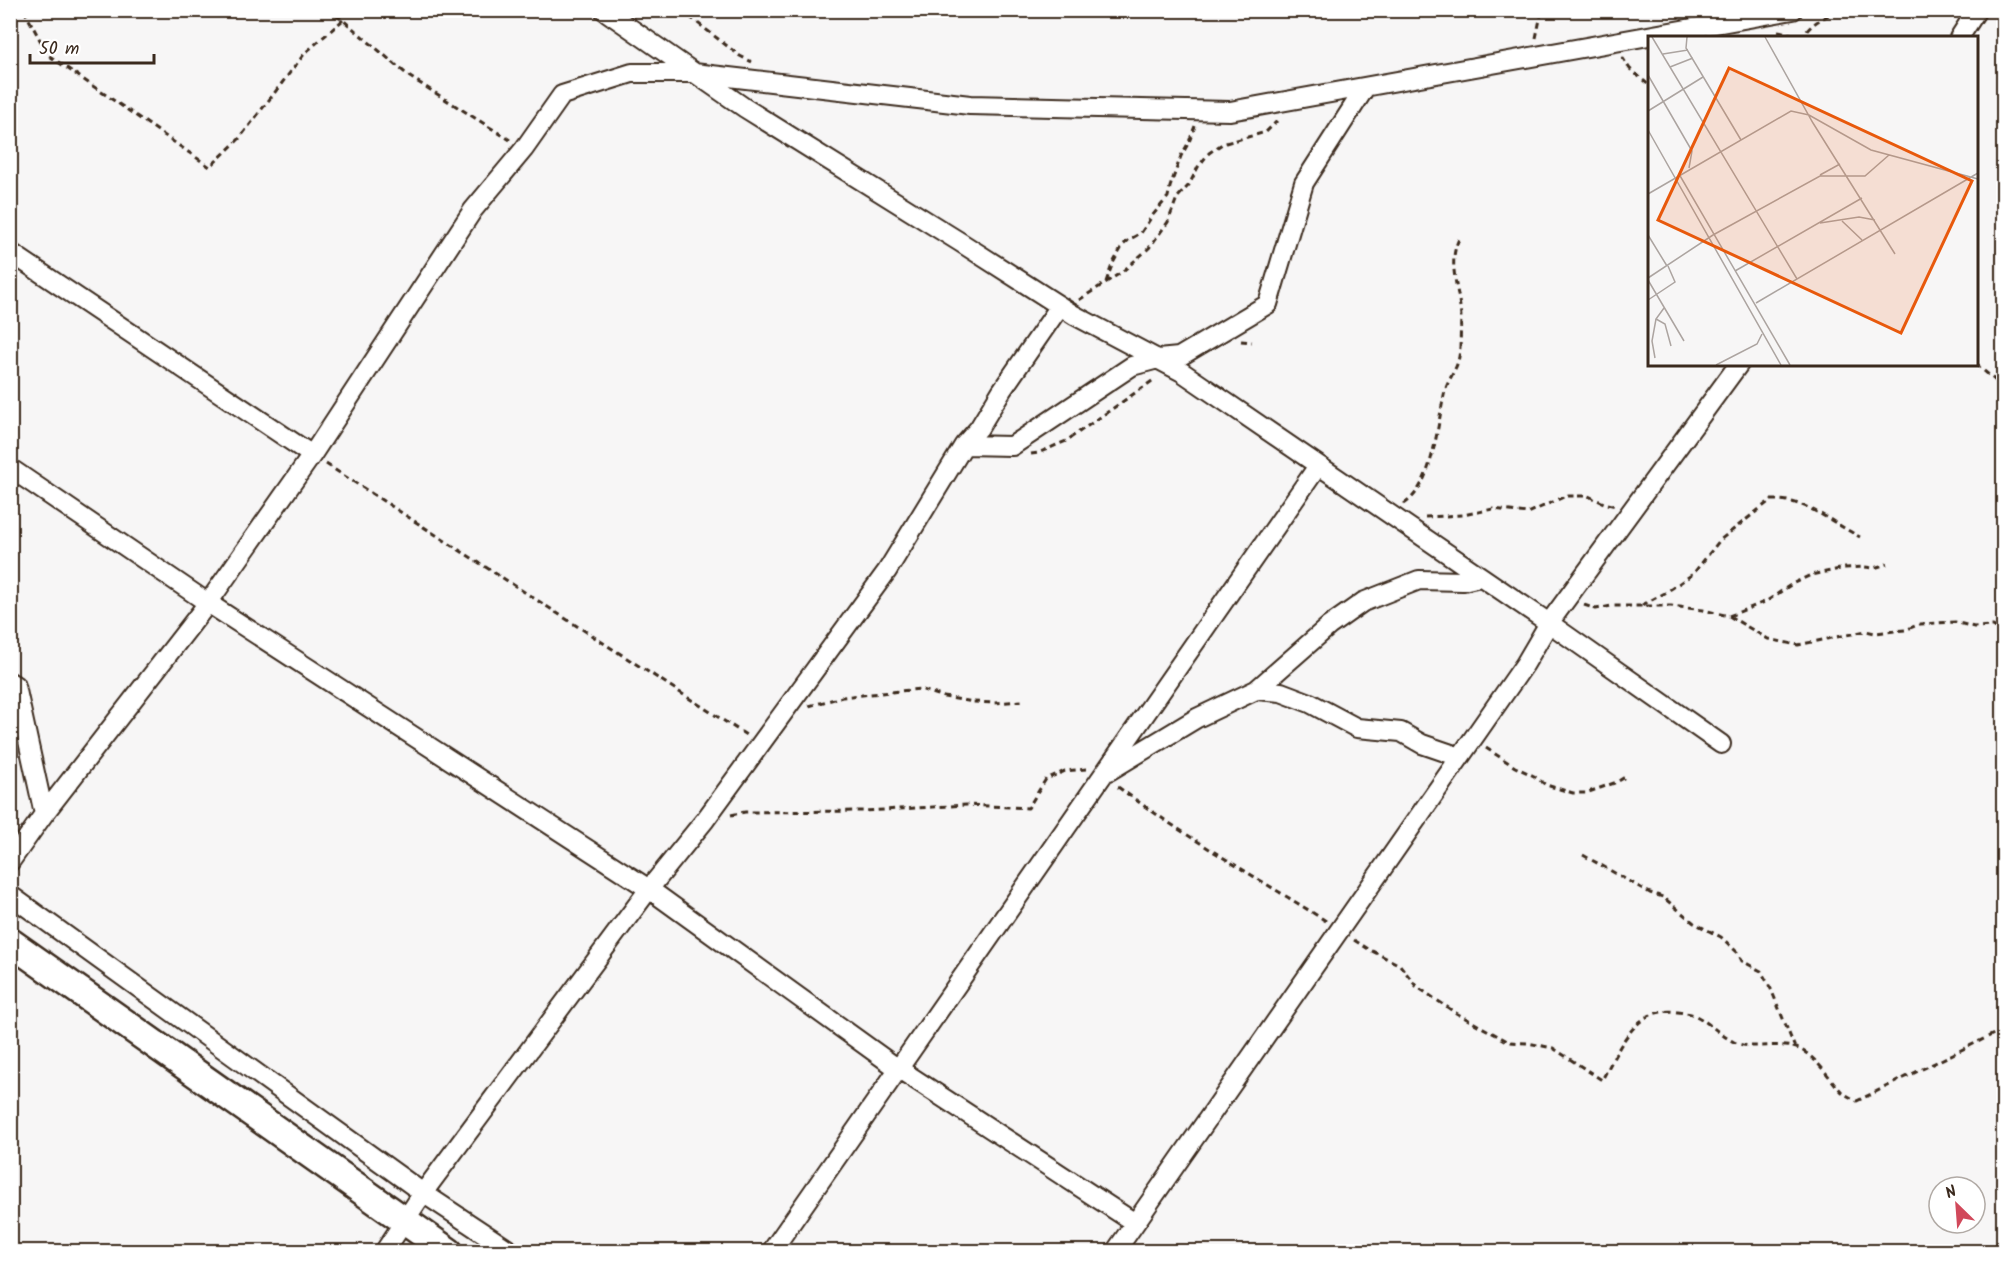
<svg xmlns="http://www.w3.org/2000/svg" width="2014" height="1262" font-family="Kalam,sans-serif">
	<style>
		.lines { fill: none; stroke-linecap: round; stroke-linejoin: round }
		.minor-casing { stroke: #3b2a1e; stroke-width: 22 }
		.highway-casing { stroke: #3b2a1e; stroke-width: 32 }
		.path { stroke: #3b2a1e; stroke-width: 3; stroke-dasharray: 6 4.5; stroke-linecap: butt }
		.minor { stroke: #fff; stroke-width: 18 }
		.highway { stroke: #fff; stroke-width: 27 }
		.inset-road { fill: none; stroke: #aca4a0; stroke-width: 1.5 }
		.view { fill: #e8590c; fill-opacity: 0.15; stroke: #e8590c; stroke-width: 3 }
		.inset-edge { fill: none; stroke: #3b2a1e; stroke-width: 3 }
	</style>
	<rect width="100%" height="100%" fill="#f7f6f6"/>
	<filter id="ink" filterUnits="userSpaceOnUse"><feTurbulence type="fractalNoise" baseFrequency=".0167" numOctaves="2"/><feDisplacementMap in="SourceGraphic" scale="12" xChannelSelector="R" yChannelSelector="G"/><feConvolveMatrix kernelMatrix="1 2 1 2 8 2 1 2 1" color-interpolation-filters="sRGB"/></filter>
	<g filter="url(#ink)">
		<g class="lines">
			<!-- minor casing -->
			<g class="minor-casing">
				<path id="minor" d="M604,10L745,108L960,242L1074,315L1182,372L1549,623L1721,744
					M1959,38L1977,10
					M10,252L312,455
					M964,445L979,428L1002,390L1060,306
					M10,468L208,603L649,889L890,1063L1135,1223
					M10,682L16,686L44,814
					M1256,690L1281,692L1310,703L1357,728L1401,732L1422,744L1460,757
					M1109,771L1197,718L1256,690L1329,626L1363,602L1419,580L1463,581L1480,577
					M10,862L44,814L208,603L312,455L473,210L524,149L562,95L632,73H694L970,105L1230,111L1793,10
					M10,895L423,1193L512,1252
					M384,1252L423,1193L649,889L705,820L887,571L964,445L1012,446L1132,366L1158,359L1179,357L1268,304L1304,183L1365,88
					M771,1252L1318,466
					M1115,1252L1525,664L1549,623L1739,364"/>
			</g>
			<!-- highway casing -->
			<g class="highway-casing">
				<path id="highway" d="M10,942L449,1252"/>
			</g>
			<!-- path -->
			<path class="path" d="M24,10L48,55L210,167L239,139L305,53L343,20
				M327,10L343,20L410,77L510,140
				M681,10L740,56L752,62
				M1778,31C1788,32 1793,37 1804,35C1813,21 1825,17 1840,10
				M1536,38L1542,10
				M1622,57L1630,69L1650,86
				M1106,282L1112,265L1123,245L1130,239L1141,233L1152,216L1168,197L1170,187L1181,156L1189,142L1195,126
				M1079,300L1122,272L1149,248L1168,222L1177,198L1189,185L1198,167L1209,153L1222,144L1266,132L1277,121
				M1241,341L1252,342
				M1976,364L2004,388
				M1031,454L1038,453L1066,441L1155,379
				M326,464L746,735
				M1404,504C1434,485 1437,423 1445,391C1448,380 1455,372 1458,361C1461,352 1460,331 1461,320C1461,293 1446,265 1459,239
				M1425,517L1463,515L1493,509L1528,513L1566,496H1588L1604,503L1616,506
				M1584,605L1596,609L1611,606H1671L1703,610L1729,616L1768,639L1798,645L1866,631L1875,633L1905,630L1920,624L1955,622L1974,627L1993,626L2003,632
				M1642,605L1665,593L1693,574L1720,540L1771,500C1804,498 1831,522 1860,537
				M1729,616L1767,601L1792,584L1811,575L1845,568L1865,567L1874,568L1887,564
				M809,706L842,697L920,689L944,697L973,702L994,703L1023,701
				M1486,748L1515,767L1534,776L1546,785L1573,793H1586L1617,782L1625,777
				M1118,787C1184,836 1256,877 1326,921
				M731,815L745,812L865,811L967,805L1028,808L1046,779L1065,771L1087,769
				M1583,855L1650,893L1663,897L1694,923L1721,937L1738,953L1742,961L1761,971L1771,989L1795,1048
				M1354,940L1370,950L1400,965L1416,986L1456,1013L1509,1042L1528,1043L1553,1048L1602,1080C1619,1049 1635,1005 1678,1012C1684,1013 1691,1013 1696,1016C1710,1023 1721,1036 1734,1042C1755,1052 1782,1039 1803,1051C1818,1060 1829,1078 1841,1091C1845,1095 1852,1098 1857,1101L2004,1029"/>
			<!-- minor -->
			<use href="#minor" class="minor"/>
			<!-- highway -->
			<use href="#highway" class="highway"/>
		</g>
	</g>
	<!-- overview -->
	<g transform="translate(1648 36)">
		<rect width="330" height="330" fill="#f7f6f6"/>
		<path class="inset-road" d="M4,1L149,243M39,1L38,12L93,104M117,1L165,87L247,218M15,18L40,14M22,31L45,22M0,39L44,115L41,132M0,75L55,41M0,94L133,329M31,138L142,329M172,139L192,128M0,158L143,75L161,79L223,114L330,143M194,185L214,204M172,187L211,181L227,184M0,199L19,230M87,235L214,162M0,242L65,199L172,140H217L241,119M0,244L36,305M0,264L27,246L20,230M108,267L330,137M16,272L8,283L17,288L23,310M7,322L4,305L8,283M68,329L109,308L114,298"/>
		<path class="view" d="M81,32L324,145L253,297L10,184Z"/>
		<rect width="330" height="330" class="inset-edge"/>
	</g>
	<!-- margin -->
	<rect width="2014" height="1262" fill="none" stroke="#fff" stroke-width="36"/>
	<rect x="18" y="18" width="1978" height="1226" fill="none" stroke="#3b2a1e" stroke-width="2" filter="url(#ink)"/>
	<!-- north arrow -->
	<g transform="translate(1957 1205) rotate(335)"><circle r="28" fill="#ffffff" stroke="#b1aaa5" stroke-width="1.5"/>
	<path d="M0-4.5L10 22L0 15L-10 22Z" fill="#d1495b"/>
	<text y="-9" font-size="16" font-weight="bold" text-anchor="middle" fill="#3b2a1e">N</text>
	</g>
	<!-- scale -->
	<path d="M30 54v9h124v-9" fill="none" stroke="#3b2a1e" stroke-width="3"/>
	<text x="39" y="54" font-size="18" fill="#3b2a1e" stroke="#ffffff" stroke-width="4.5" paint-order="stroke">50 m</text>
</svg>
